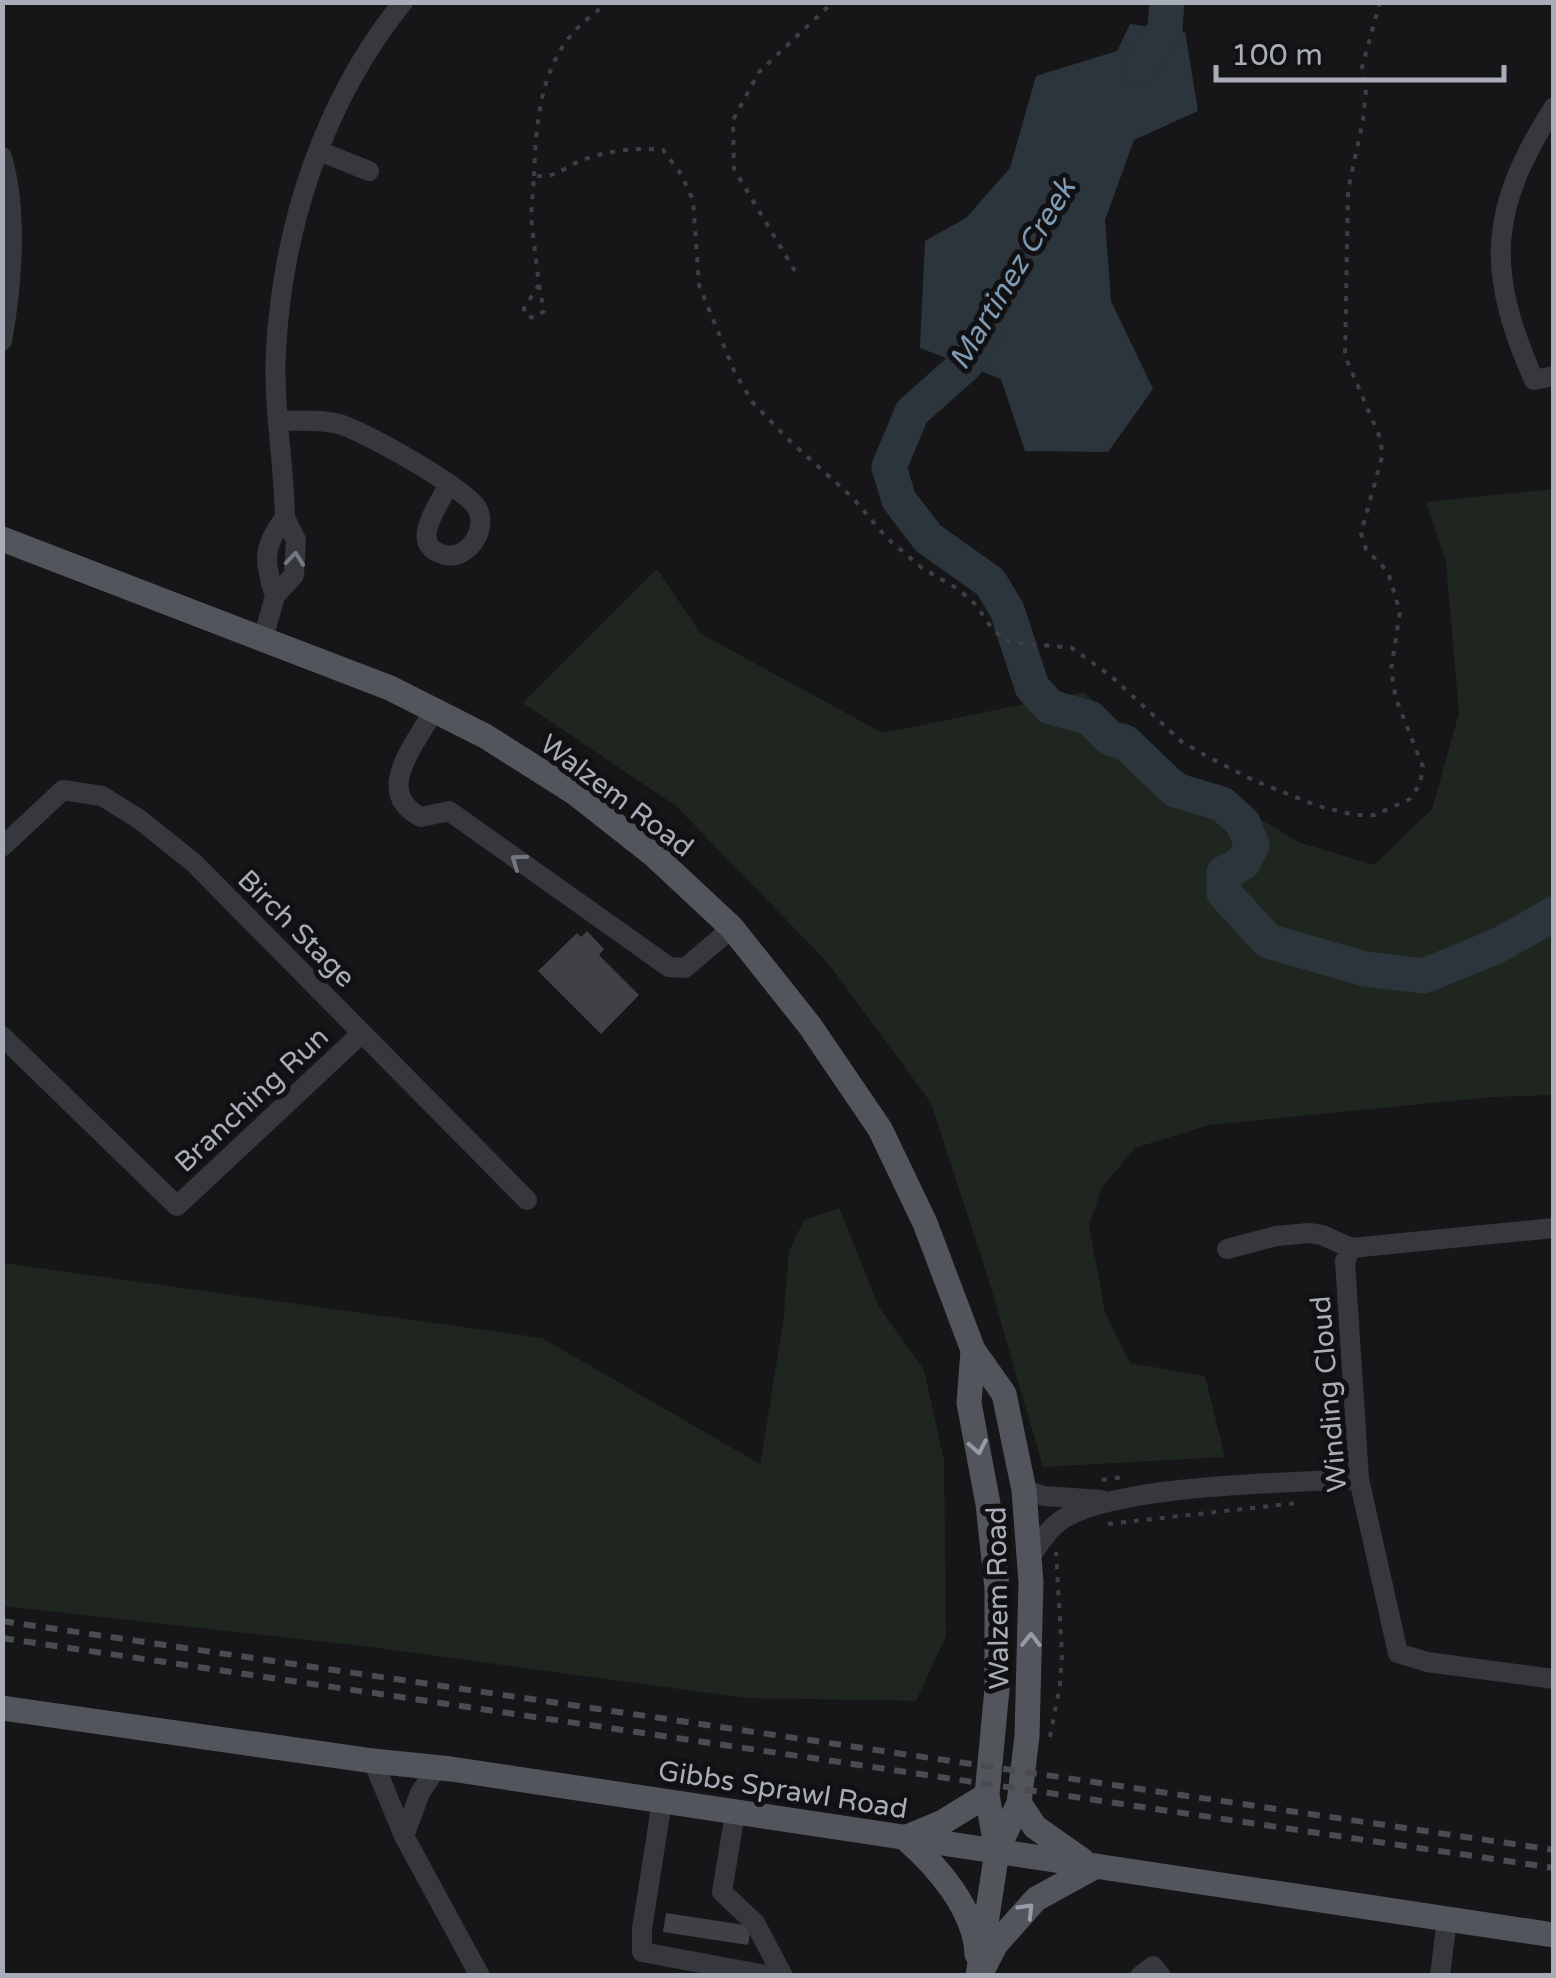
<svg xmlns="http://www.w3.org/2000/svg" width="1556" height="1978" font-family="'Varela Round',sans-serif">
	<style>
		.green { fill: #1e261f }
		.water { fill: #2c353c }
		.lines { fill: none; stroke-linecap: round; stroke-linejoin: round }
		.river { stroke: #2c353c; stroke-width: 35 }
		.building { fill: #404145 }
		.path { stroke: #3d3f44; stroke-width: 4; stroke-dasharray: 5 8; stroke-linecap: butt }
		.minor { stroke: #37383d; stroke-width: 20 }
		.major { stroke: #53555c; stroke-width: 25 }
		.rail { stroke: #4a4c52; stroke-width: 6; stroke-dasharray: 12 10; stroke-linecap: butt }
		.oneway { stroke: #757881 }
		.oneway2 { stroke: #979ba6 }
		.labels { text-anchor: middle; stroke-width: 10; stroke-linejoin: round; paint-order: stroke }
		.street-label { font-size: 28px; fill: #a8adb8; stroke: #111113 }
		.water-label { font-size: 30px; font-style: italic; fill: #7f9bb3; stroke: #111113 }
	</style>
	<rect width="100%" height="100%" fill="#161618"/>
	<!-- green -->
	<path class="green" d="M1553,489V1095L1494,1097L1209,1125L1135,1148L1102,1187L1089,1225L1105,1312L1130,1363L1205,1376L1225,1457L1043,1467L989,1281L931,1103L828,963L676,806L523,703L657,569L701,634L883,733L1084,692L1148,751L1298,842L1374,865L1432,809L1459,713L1446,562L1426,502Z
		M839,1208L879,1307L924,1370L944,1460L946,1636L916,1701L746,1698L371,1647L3,1606V1263L542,1338L760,1464L783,1325L789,1251L804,1220Z"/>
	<!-- water -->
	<path class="water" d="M1130,24L1185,32L1198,111L1134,140L1105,220L1111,301L1153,389L1108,452L1025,451L1001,379L920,348L925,241L966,218L1010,168L1036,76L1117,51Z"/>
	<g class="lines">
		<!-- river -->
		<path class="river" d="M1138,69L1165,29L1167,2
			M988,325L965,365L912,412L889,467L899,500L928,538L990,582L1007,610L1032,687L1050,707L1090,718L1110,738L1125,742L1175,790L1222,804L1243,823L1252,845L1243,863L1224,873V893L1268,941L1365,969L1424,976L1497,946L1554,914"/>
	</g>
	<!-- building -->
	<path class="building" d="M587,931L604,949L599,955L639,995L601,1034L538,971L577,933L581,937Z
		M666,1913L751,1926L748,1945L663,1932Z"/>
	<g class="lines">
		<!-- path -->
		<path class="path" d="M534,176C536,127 539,73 572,34C582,22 596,13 607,2
			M795,271L734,169L733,120L759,72L833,2
			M539,285L544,311L534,318L525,315L524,308L539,285L531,217L534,176C558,177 558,171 578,162C604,151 635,147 663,150L681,174L693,200L699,285L735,373L753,403L792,443L852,497L887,538L922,568L958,589L976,605L993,630L1009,642L1072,648L1111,676L1182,742L1210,758L1255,781L1318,806L1355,815H1375L1410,799L1420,784L1423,767L1396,699L1391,670L1400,612L1388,572L1366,549L1361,533L1382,457L1381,440L1345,356L1348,191L1363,120L1366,90L1362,67L1380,2
			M1102,1480L1123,1477
			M1108,1524L1297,1503
			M1050,1737L1060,1685L1062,1655L1056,1552"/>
		<!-- minor -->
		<path class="minor" d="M1554,107C1489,209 1485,269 1534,380L1554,376
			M319,151L369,171
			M2,157C18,212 12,286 2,341
			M278,421C297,421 320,419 339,424C364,431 465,488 477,508C489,529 468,560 445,555C407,546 438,506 448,486
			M275,596C264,563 262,546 285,518
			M263,639L275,596L294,575L296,540L285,518C284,462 273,406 276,350C283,225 324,100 403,2
			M434,710C416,744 372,792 421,817L449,811L669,967L685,968L732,928
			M2,847L63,790L102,796L139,819L194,863L527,1200
			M2,1036L177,1206L362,1033
			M1351,1248L1345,1261L1359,1479L1398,1653L1427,1662L1554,1679
			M1227,1249L1276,1236L1309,1233L1322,1235L1351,1248L1554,1228
			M1024,1490L1044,1496L1102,1500
			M1030,1557C1039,1545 1047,1530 1060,1521C1111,1484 1291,1483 1359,1479
			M373,1761L404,1836L480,1976
			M662,1801L642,1929V1952L771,1976
			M735,1813L722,1892L755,1923L783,1976
			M404,1836L420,1793L437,1767
			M1140,1976L1153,1966L1161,1976
			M1440,1976L1447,1919"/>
		<!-- major -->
		<path class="major" d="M2,539L390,688L485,736L575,793L655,856L732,928L810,1026L880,1129L925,1223L973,1350L1004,1394L1024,1490L1031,1582L1027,1736L1019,1803L997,1851L978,1976
			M973,1350L969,1403L988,1504L997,1588V1689L987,1795L997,1851
			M2,1708L373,1761L451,1769L1554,1935
			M1019,1803L1035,1827L1082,1860
			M907,1837L943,1822L987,1795
			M905,1838C937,1866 975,1909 977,1954
			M984,1967L996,1944L1036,1899L1096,1866"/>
		<!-- rail -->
		<path class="rail" d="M2,1621L1554,1850
			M2,1638L1554,1868"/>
	</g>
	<!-- one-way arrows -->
	<defs><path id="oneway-chevron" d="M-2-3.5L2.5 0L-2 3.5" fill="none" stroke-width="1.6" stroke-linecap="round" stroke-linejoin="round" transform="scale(2.5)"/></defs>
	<g class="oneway">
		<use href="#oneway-chevron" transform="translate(295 559) rotate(-84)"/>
		<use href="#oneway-chevron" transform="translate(518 861) rotate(-144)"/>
	</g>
	<g class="oneway2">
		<use href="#oneway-chevron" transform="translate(978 1447) rotate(79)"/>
		<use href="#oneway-chevron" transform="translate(1031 1640) rotate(-89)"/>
		<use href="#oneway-chevron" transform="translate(1027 1910) rotate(-46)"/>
	</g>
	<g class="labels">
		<!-- street labels -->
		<g class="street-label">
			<text transform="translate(617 795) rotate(37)" y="10">Walzem Road</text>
			<text transform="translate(297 928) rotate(45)" y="10">Birch Stage</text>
			<text transform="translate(251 1099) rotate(-43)" y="10">Branching Run</text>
			<text transform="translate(1328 1394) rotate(-95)" y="10">Winding Cloud</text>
			<text transform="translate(997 1598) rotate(-91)" y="10">Walzem Road</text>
			<text transform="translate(783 1789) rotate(9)" y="10">Gibbs Sprawl Road</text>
		</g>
		<!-- water labels -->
		<g class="water-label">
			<text transform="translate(1012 274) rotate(-59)" y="10">Martinez Creek</text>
		</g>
	</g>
	<!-- border -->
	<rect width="1556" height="1978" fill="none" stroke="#a8adb8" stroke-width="10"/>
	<!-- scale -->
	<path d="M1216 65v15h288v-15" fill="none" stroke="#a8adb8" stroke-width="5"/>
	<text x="1231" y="65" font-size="30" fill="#a8adb8" stroke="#111113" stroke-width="8" paint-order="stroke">100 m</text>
</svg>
